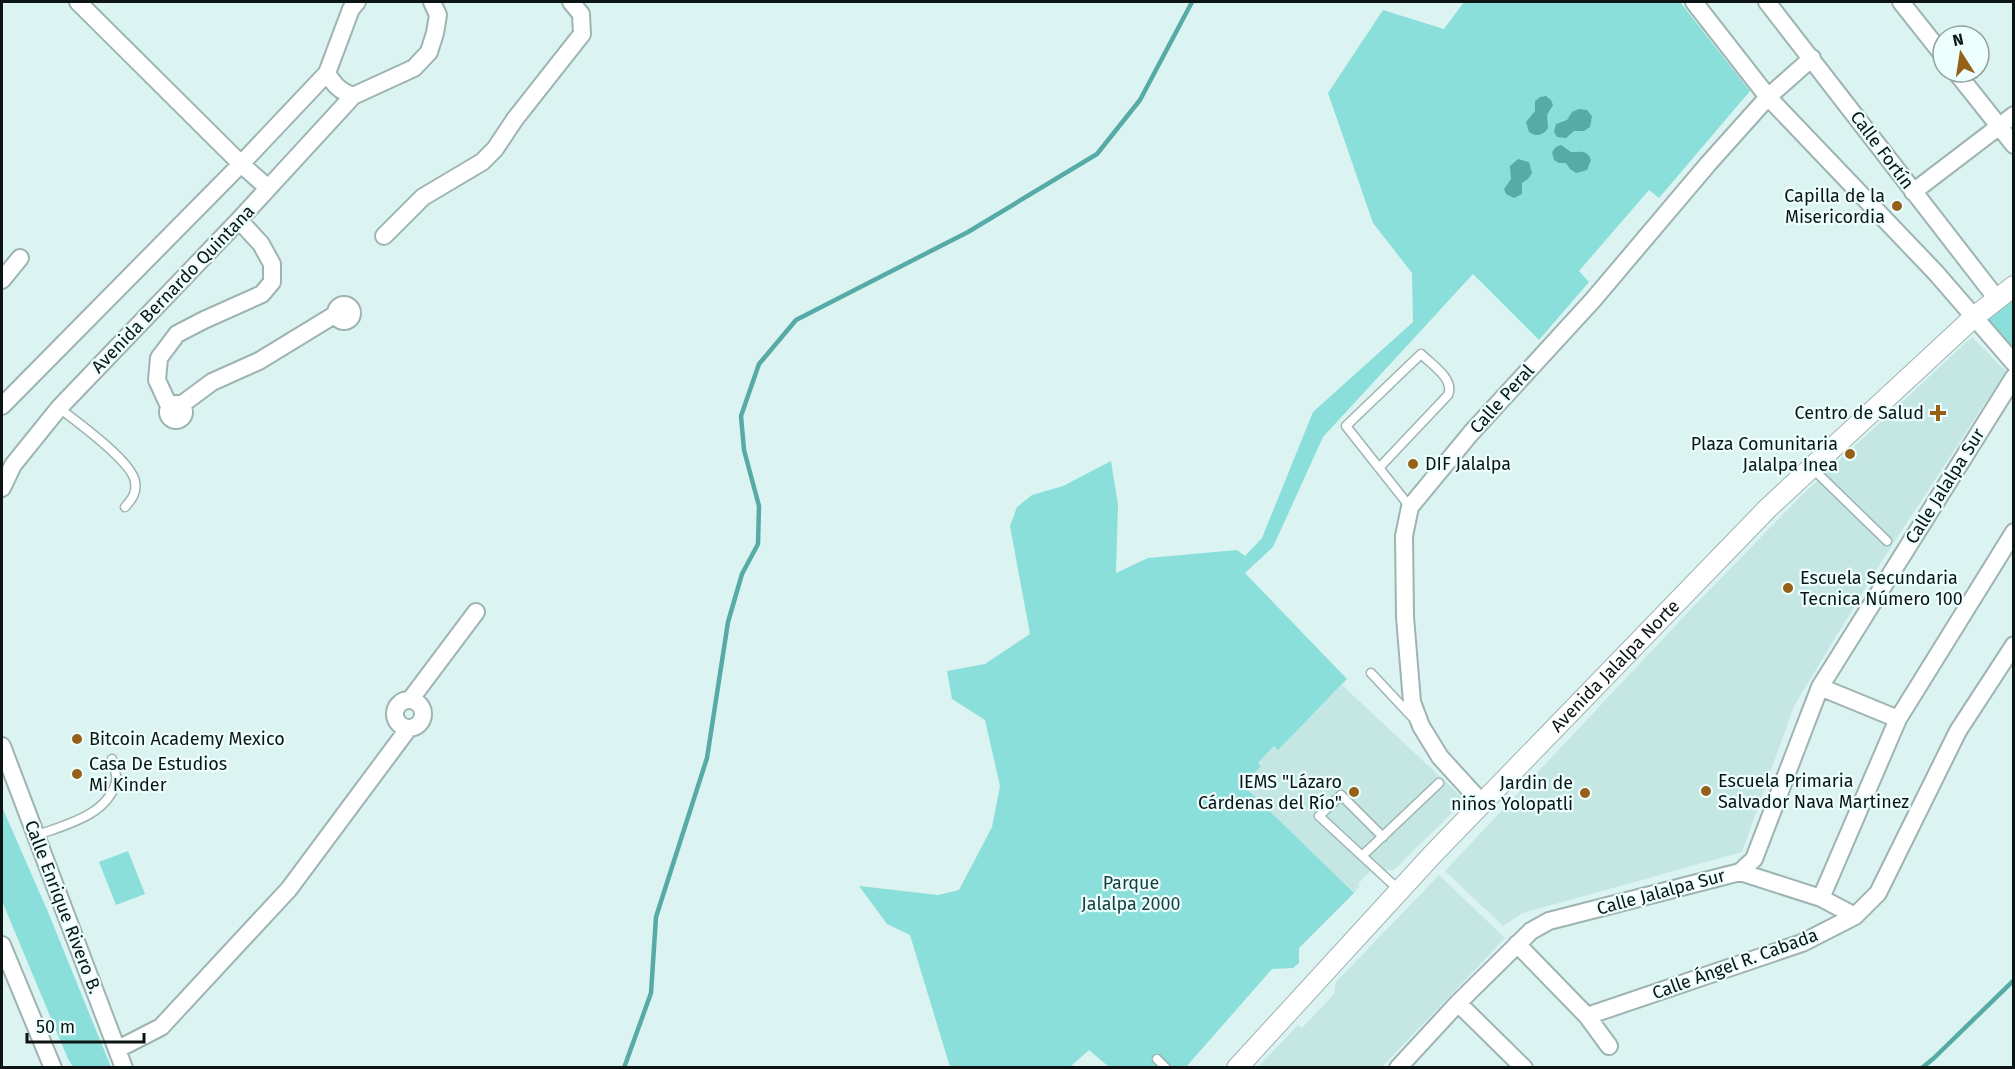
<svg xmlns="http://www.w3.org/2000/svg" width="2015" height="1069" font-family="'Fira Sans',sans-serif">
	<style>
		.built { fill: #c5e7e4 }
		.green { fill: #8bdfdb }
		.water { fill: #56aba7 }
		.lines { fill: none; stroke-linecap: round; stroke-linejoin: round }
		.stream { stroke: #56aba7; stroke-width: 4.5 }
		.service-casing { stroke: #9eb4b2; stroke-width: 11 }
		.minor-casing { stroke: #9eb4b2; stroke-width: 20 }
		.tertiary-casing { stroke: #9eb4b2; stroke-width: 22 }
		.service { stroke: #fff; stroke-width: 8 }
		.minor { stroke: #fff; stroke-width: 16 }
		.tertiary { stroke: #fff; stroke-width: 20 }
		.poi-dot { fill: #966018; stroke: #ecfffe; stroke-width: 2 }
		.labels { text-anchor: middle; stroke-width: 4.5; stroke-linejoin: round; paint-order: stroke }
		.street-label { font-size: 18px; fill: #0c1414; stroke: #ecfffe }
		.poi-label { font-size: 18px; fill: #0c1414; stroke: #ecfffe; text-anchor: end }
		.park-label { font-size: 18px; fill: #143d3b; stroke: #ecfffe }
	</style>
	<rect width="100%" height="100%" fill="#dbf3f1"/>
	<!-- built -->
	<path class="built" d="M1972,337L2006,371L1878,567L1794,706L1742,852L1523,913L1503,926L1445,871L1691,609L1802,495Z
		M1342,685L1465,800L1394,870L1378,871L1374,867L1358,884L1360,886L1354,893L1243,785L1261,766L1258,763L1275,746L1278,749Z
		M1439,875L1505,938L1382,1067H1258L1298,1025L1302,1028L1334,994L1336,982Z"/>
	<!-- green -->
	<path class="green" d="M1464,2H1680L1750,91L1659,198L1649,190L1579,271L1589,282L1539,340L1473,274L1323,437L1273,547L1245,573L1347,679L1278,750L1274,746L1258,763L1261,766L1243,785L1354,893L1299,948V963L1293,968L1272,969L1186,1067H1109L1089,1050L1070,1067H950L910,935L887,924L859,886L938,895L959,890L992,827L1000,786L985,720L952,699L947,671L985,664L1030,634L1010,526L1017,507L1032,495L1063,486L1111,461L1118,505L1116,573L1148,558L1237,550L1245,556L1262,538L1313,412L1413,322L1412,273L1373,223L1328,93L1383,10L1444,29Z
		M2013,299V348L1986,320Z
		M2,807L48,912L111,1067H73L68,1059L2,901Z
		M128,851L145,894L116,905L99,862Z"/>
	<!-- water -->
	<path class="water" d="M1546,96L1551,100L1553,105L1547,115L1548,128C1543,136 1536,137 1529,132L1526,122L1535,111V101L1540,97Z
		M1579,109L1587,110L1592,116L1590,127L1584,131H1574L1566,138L1557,137L1554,132L1556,124L1567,120L1572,112Z
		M1561,145L1571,152C1580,152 1587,149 1591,160L1587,170L1576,173L1570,169L1566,163H1559L1554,160L1552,152L1556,147Z
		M1518,159L1529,162L1532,173L1528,179L1522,183V194L1514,198L1506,194L1504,189L1511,179L1510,166Z"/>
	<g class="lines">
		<!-- stream -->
		<path class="stream" d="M624,1068L651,993L656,917L707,758L728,622L742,574L758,544L759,506L744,450L741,416L759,364L796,320L968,232L1097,154L1140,100L1192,2
			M1922,1068L1934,1058L2014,980"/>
		<!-- service casing -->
		<g class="service-casing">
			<path id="service" d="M59,408C76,421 133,462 135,482C137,493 132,499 125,507
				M1379,468L1448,395C1455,379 1431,364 1421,354L1346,426L1410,507
				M1812,468L1887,541
				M1371,673L1414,719
				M35,836C64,825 107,816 116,782C118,776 113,766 112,759
				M1383,837L1341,795L1319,816L1399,890
				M1362,856L1439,783
				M1157,1059L1166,1068"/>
		</g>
		<!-- minor casing -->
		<g class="minor-casing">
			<path id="minor" d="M78,2L241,164L268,188
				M1694,2L1768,97L1936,273L2014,363
				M1767,2L1997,299
				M1901,2L1943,55
				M1956,72L2014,145
				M353,96C340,91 334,85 327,73L351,9L357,2
				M1913,192L2014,115
				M384,236L423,197L482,162L495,149L515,119L582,34L581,14L571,2
				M2,280L20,258
				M336 313a8 8 0 1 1 16 0a8 8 0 1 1-16 0Z
				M168 412a8 8 0 1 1 16 0a8 8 0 1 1-16 0Z
				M181,405L212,382L259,361L336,314
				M2,406L241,164L327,73
				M169,406L157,380L159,358L177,334L204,320L262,294L272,282V264L261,244L239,220
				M2,488L13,465L59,408L239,220L353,96L414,68L429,52L435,33L438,15L432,2
				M1820,687L1898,719
				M395 714a14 14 0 1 1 28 0a14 14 0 1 1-28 0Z
				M410,700L476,612
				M2,746L124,1068
				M1482,803L1440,757L1421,726L1412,702L1405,617L1404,536L1410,507L1471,433L1593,300L1708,164L1768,97L1812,58
				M1740,872L1821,898L1855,916
				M1821,898L1898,719L2014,532
				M1517,944L1587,1016L1609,1046
				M2,945L53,1068
				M1458,1003L1524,1068
				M1587,1016L1802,943L1855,916L1878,893L1958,731L2014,645
				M118,1049L161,1027L289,889L408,729
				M1398,1068L1458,1003L1531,931L1549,921L1740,872L1754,859L1820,687L2014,377"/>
		</g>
		<!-- tertiary casing -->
		<g class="tertiary-casing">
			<g id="tertiary">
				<path id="s1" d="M1237,1068L1433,854L1768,508L1974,317L2014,286"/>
			</g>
		</g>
		<!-- service -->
		<use href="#service" class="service"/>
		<!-- minor -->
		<use href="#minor" class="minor"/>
		<!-- tertiary -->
		<use href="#tertiary" class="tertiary"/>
	</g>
	<!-- markers -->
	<g class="poi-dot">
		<circle cx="1897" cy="206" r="6"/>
		<path d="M1935 404h6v6h6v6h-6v6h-6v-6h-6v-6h6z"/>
		<circle cx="1850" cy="454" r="6"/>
		<circle cx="1413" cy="464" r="6"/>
		<circle cx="1788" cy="588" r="6"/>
		<circle cx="77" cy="739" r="6"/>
		<circle cx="77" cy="774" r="6"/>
		<circle cx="1706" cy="791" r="6"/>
		<circle cx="1354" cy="792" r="6"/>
		<circle cx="1585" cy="793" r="6"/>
	</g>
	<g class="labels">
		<!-- street labels -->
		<g class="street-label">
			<text transform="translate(1882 150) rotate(53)" y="6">Calle Fortín</text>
			<text transform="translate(173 289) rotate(-46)" y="6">Avenida Bernardo Quintana</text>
			<text transform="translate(1502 399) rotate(-48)" y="6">Calle Peral</text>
			<text transform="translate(1945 486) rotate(-58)" y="6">Calle Jalalpa Sur</text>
			<text dy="6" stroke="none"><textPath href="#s1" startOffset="552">Avenida Jalalpa Norte</textPath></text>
			<text transform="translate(1661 892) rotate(-15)" y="6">Calle Jalalpa Sur</text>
			<text transform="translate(63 907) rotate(69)" y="6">Calle Enrique Rivero B.</text>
			<text transform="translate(1735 964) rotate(-20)" y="6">Calle Ángel R. Cabada</text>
		</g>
		<!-- poi labels -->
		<g class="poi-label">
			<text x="1885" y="202">Capilla de la<tspan x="1885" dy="21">Misericordia</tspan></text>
			<text x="1924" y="419">Centro de Salud</text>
			<text x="1838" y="450">Plaza Comunitaria<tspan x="1838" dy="21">Jalalpa Inea</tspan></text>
			<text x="1425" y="470" text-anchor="start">DIF Jalalpa</text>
			<text x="1800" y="584" text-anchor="start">Escuela Secundaria<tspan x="1800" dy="21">Tecnica Número 100</tspan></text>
			<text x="89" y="745" text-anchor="start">Bitcoin Academy Mexico</text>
			<text x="89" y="770" text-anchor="start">Casa De Estudios<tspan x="89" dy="21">Mi Kinder</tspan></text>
			<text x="1718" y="787" text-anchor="start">Escuela Primaria<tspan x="1718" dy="21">Salvador Nava Martinez</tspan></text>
			<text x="1342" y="788">IEMS "Lázaro<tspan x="1342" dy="21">Cárdenas del Río"</tspan></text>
			<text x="1573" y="789">Jardin de<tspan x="1573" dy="21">niños Yolopatli</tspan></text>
		</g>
		<!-- park labels -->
		<g class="park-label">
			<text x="1131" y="889">Parque<tspan x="1131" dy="21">Jalalpa 2000</tspan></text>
		</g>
	</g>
	<!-- border -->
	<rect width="2015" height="1069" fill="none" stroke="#0c1414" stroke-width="6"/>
	<!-- north arrow -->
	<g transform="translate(1961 54) rotate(348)"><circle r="28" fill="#ecfffe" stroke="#92a1a0" stroke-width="1.5"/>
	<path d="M0-4.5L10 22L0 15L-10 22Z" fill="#966018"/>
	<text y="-9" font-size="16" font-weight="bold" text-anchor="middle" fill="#0c1414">N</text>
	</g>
	<!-- scale -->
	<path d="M27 1033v9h117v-9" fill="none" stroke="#0c1414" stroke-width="3"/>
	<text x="36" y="1033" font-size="18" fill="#0c1414" stroke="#ecfffe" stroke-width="4.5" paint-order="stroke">50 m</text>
</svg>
